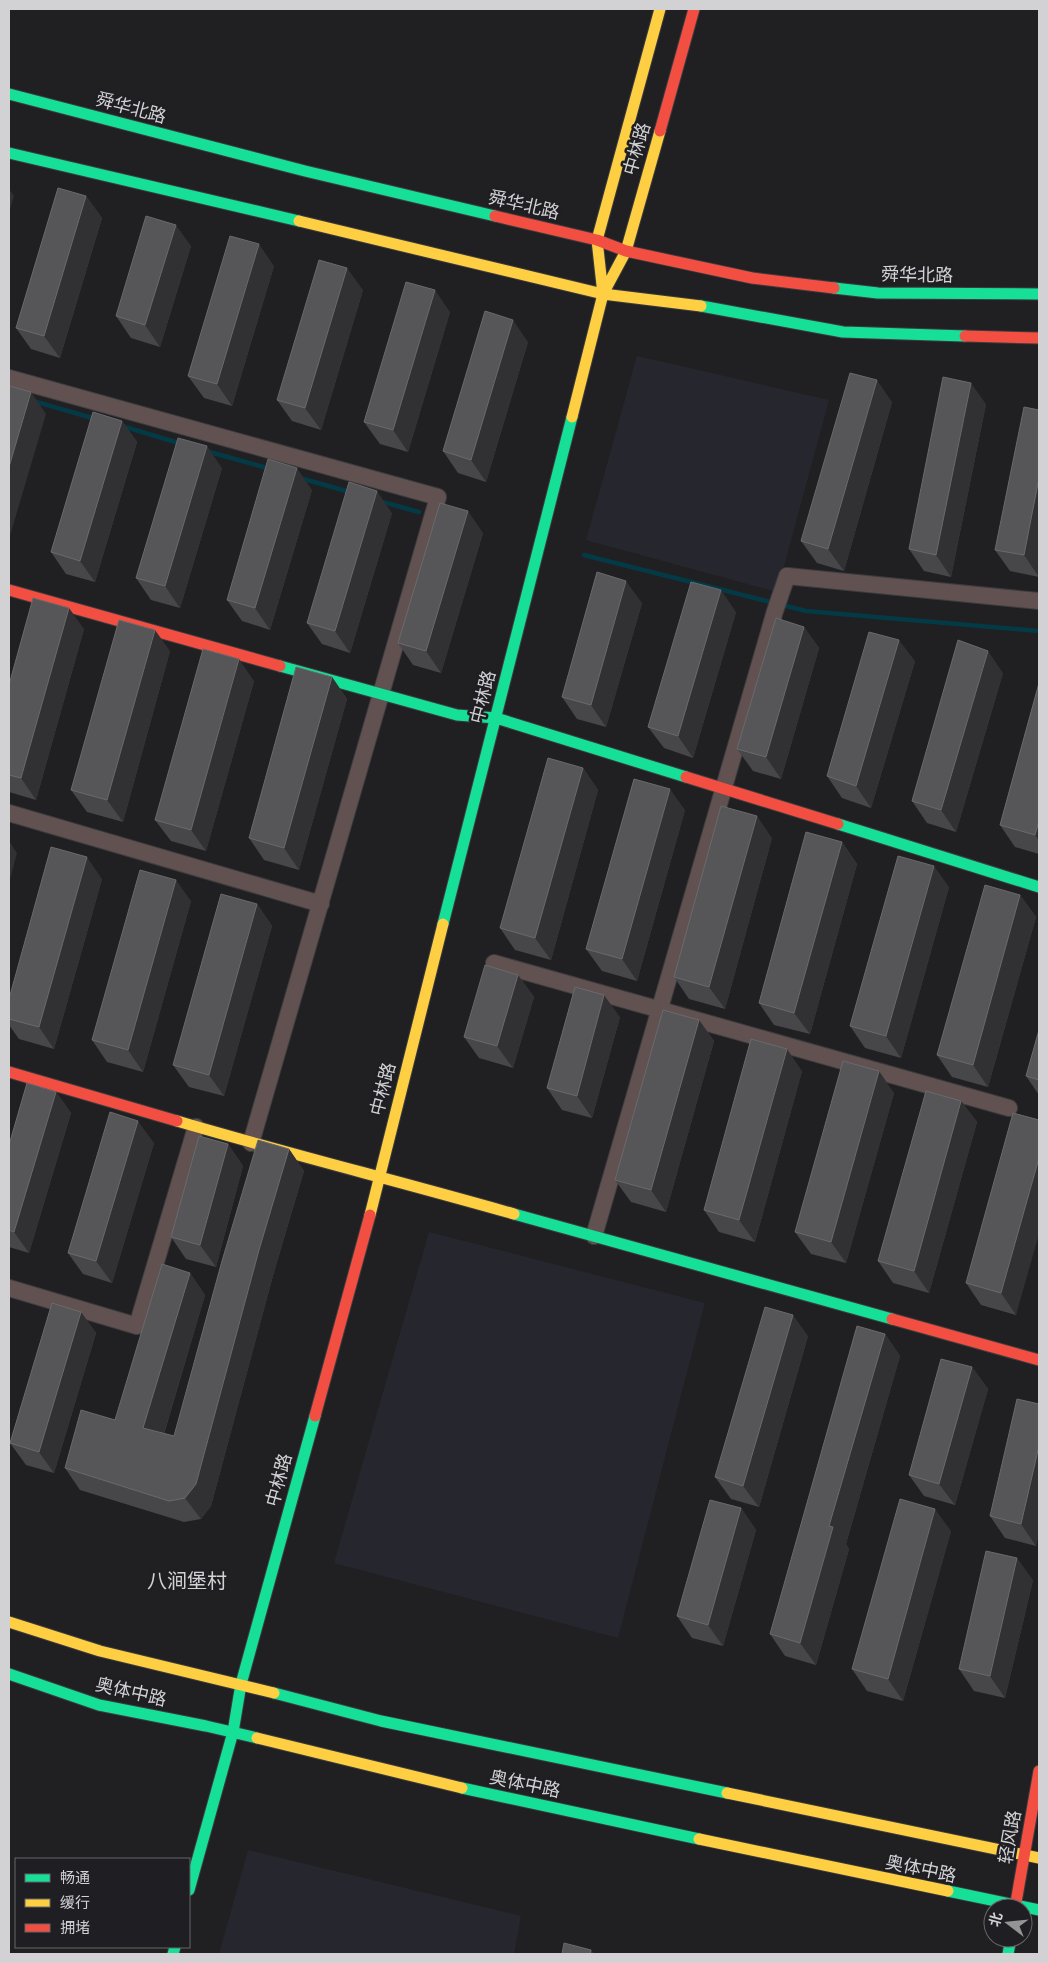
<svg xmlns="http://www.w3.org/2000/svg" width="1048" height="1963" font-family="'Source Sans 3','Noto Sans SC',sans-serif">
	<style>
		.built { fill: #26262e }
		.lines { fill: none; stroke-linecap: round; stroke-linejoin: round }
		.stream { stroke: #043946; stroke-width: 4.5 }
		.street-casing { stroke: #3c3c3f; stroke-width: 18 }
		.fast-casing { stroke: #3c3c3f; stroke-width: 13 }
		.slow-casing { stroke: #3c3c3f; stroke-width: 13 }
		.jam-casing { stroke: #3c3c3f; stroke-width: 13 }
		.street { stroke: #615251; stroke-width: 16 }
		.fast { stroke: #16e098; stroke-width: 11 }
		.slow { stroke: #ffcf43; stroke-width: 11 }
		.jam { stroke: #f24e42; stroke-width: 11 }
		.wall { fill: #47474a }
		.shaded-wall { fill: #313133 }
		.building { fill: #565658; stroke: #6a6a6c }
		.labels { text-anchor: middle; stroke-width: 5; stroke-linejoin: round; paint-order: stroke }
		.street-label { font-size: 18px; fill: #d2d2d5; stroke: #1f1f23 }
		.quarter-label { font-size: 20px; fill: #d2d2d5; stroke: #1f1f23 }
	</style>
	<rect width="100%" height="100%" fill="#202022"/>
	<!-- built -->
	<path class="built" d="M637,356L829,400L777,592L586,540Z
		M429,1232L705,1303L618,1638L334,1563Z
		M248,1850L521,1916L514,1954H219Z"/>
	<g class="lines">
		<!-- stream -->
		<path class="stream" d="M33,401L96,419
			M122,426L182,444
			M206,451L271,469
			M300,478L350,492
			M379,501L419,512
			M584,555L806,611L1039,631"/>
		<!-- street casing -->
		<g class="street-casing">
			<path id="street" d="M9,378L438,497L251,1143
				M9,813L321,904
				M494,963L1009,1108
				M594,1236L775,611L787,576L1039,601
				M9,1288L137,1326L196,1127"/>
		</g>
		<!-- fast casing -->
		<g class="fast-casing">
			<path id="fast" d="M9,94L305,171L495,216
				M9,153L299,221
				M834,288L878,293L1039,294
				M701,306L843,332L965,336
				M280,666L457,715L496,718L686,777
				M838,824L1039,887
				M443,924L572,417
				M514,1214L892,1319
				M9,1674L99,1705L206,1726L257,1738
				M274,1693L381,1721L727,1793
				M462,1788L699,1839
				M189,1890L233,1732L241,1684L315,1416
				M948,1891L1039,1910
				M173,1954L175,1947
				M1008,1954L1011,1938"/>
		</g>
		<!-- slow casing -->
		<g class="slow-casing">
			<path id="slow" d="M299,221L603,294L701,306
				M603,294L597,240L660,9
				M572,417L603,294L626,251L660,131
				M177,1121C289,1154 402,1182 514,1214
				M370,1215L443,924
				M9,1622L100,1651L274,1693
				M257,1738L462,1788
				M727,1793L1039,1858
				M699,1839L948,1891"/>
		</g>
		<!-- jam casing -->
		<g class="jam-casing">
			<path id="jam" d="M660,131L694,9
				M495,216L597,240L626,251L752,278L834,288
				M965,336L1039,338
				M9,590L280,666
				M686,777L838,824
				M9,1072L177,1121
				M892,1319L1039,1360
				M315,1416L370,1215
				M1015,1908L1039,1771"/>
		</g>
		<!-- street -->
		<use href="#street" class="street"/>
		<!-- fast -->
		<use href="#fast" class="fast"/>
		<!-- slow -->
		<use href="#slow" class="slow"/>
		<!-- jam -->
		<use href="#jam" class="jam"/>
	</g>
	<!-- wall -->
	<path class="wall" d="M86,196L102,218L60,358L31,349L16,328Z
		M191,246L160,347L131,338L116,316Z
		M274,266L232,406L204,398L188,376Z
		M363,290L321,430L292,421L277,400Z
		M450,312L408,452L380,444L364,422Z
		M528,342L486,482L458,473L443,451Z
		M892,402L844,571L817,563L801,541Z
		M986,404L951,577L924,571L909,549Z
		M1039,410V577L1010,571L995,550Z
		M122,421L137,442L95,582L66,574L51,552Z
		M222,468L180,608L151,600L136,578Z
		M312,490L270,630L242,621L227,600Z
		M392,513L350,653L322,644L307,623Z
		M483,533L441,673L413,665L398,643Z
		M642,603L606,727L577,719L562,697Z
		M736,612L693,758L664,748L648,727Z
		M804,627L819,648L781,779L753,771L737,749Z
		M84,629L36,800L9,792V685Z
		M170,651L123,822L87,812L71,790Z
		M915,661L871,808L842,798L827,776Z
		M1003,673L956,832L927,823L912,801Z
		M332,677L347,699L299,870L264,860L249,838Z
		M254,681L206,851L171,841L155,820Z
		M1039,683V854L1015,847L1000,825Z
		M583,768L598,790L551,960L515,950L500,928Z
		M685,810L637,981L602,971L586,949Z
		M772,838L725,1009L689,999L674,977Z
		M842,842L857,864L810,1034L774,1025L759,1003Z
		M102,879L54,1049L19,1039L9,1025V999Z
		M949,887L901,1058L865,1048L850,1026Z
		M1020,895L1036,917L988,1087L952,1077L937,1055Z
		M191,901L143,1072L107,1062L92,1040Z
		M257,904L272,926L224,1096L189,1087L173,1065Z
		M518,975L534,997L513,1068L479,1058L464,1037Z
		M620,1017L592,1118L562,1110L547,1088Z
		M699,1020L714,1041L666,1212L631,1202L615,1180Z
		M1039,1030V1095L1026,1076Z
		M802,1071L755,1242L719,1232L704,1210Z
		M56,1092L71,1113L29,1253L9,1247V1145Z
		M894,1093L846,1263L811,1254L795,1232Z
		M961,1101L977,1122L929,1293L893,1283L878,1261Z
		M1039,1120L1016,1315L981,1305L966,1283Z
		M154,1143L112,1283L83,1274L68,1253Z
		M228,1144L243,1166L216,1267L186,1259L171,1237Z
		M289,1149L304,1171L274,1272L211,1506L201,1519L184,1522L80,1490L65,1468L115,1420L190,1273L205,1295L164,1434L174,1436Z
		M81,1312L96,1333L54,1473L26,1465L10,1443Z
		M885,1334L900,1356L846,1544L849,1549L816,1665L785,1656L770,1634Z
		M808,1336L759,1507L731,1499L715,1477Z
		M972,1367L988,1389L955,1505L924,1496L909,1475Z
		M1039,1404L1036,1546L1005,1538L990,1516Z
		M741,1508L756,1530L723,1646L692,1638L677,1616Z
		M951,1531L903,1701L867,1691L852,1669Z
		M1033,1580L1005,1698L974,1691L959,1669Z"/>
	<!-- shaded-wall -->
	<path class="shaded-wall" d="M9,189L14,196L9,212Z
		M86,196L102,218L60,358L44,336Z
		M176,225L191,246L160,347L145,325Z
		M259,244L274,266L232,406L217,384Z
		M347,268L363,290L321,430L305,408Z
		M435,290L450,312L408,452L393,430Z
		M513,320L528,342L486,482L471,460Z
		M877,380L892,402L844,571L828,549Z
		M971,383L986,404L951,577L936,555Z
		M31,392L46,414L9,539V467Z
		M122,421L137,442L95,582L80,561Z
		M207,446L222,468L180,608L165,586Z
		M297,468L312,490L270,630L255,608Z
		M1039,478V577L1024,555Z
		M377,491L392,513L350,653L335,631Z
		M468,511L483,533L441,673L426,651Z
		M626,581L642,603L606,727L591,705Z
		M721,590L736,612L693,758L678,736Z
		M69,608L84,629L36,800L21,778Z
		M804,627L819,648L781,779L766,757Z
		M155,630L170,651L123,822L107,800Z
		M899,640L915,661L871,808L856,786Z
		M988,651L1003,673L956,832L941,810Z
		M239,659L254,681L206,851L191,830Z
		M332,677L347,699L299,870L284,848Z
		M583,768L598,790L551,960L535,938Z
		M670,789L685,810L637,981L622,959Z
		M757,816L772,838L725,1009L709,987Z
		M1039,821V841L1035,835Z
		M9,841L17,853L9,883Z
		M842,842L857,864L810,1034L794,1013Z
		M87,857L102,879L54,1049L39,1027Z
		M934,866L949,887L901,1058L886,1036Z
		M176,880L191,901L143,1072L128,1050Z
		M1020,895L1036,917L988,1087L973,1065Z
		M257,904L272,926L224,1096L209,1075Z
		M518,975L534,997L513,1068L497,1046Z
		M604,995L620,1017L592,1118L577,1096Z
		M699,1020L714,1041L666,1212L651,1190Z
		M787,1049L802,1071L755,1242L739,1220Z
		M879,1071L894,1093L846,1263L831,1242Z
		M56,1092L71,1113L29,1253L14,1232Z
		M961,1101L977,1122L929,1293L914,1271Z
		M138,1121L154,1143L112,1283L96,1261Z
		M228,1144L243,1166L216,1267L200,1245Z
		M289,1149L304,1171L274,1272L211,1506L201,1519L185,1498Z
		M1039,1158V1234L1016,1315L1001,1293Z
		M190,1273L205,1295L159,1450L143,1428Z
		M81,1312L96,1333L54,1473L39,1452Z
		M793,1315L808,1336L759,1507L743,1486Z
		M885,1334L900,1356L846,1544L849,1549L816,1665L800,1643L829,1526Z
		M972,1367L988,1389L955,1505L939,1484Z
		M1039,1446V1534L1036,1546L1021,1524Z
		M741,1508L756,1530L723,1646L708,1625Z
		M935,1509L951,1531L903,1701L888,1679Z
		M1017,1558L1033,1580L1005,1698L990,1676Z
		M591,1950L595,1954H590Z"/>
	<!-- building -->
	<path class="building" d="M58,188L86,196L44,336L16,328Z
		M146,216L176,225L145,325L116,316Z
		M230,236L259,244L217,384L188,376Z
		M319,260L347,268L305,408L277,400Z
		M406,282L435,290L393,430L364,422Z
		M485,311L513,320L471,460L443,451Z
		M850,373L877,380L828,549L801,541Z
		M943,377L971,383L936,555L909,549Z
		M9,386L31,392L9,467Z
		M1024,407L1039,410V478L1024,555L995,550Z
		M93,412L122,421L80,561L51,552Z
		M178,438L207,446L165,586L136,578Z
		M268,459L297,468L255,608L227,600Z
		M349,482L377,491L335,631L307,623Z
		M440,503L468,511L426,651L398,643Z
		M597,572L626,581L591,705L562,697Z
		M691,582L721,590L678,736L648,727Z
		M33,598L69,608L21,778L9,775V685Z
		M776,618L804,627L766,757L737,749Z
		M119,620L155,630L107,800L71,790Z
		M869,632L899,640L856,786L827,776Z
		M958,640L988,651L941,810L912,801Z
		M203,649L239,659L191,830L155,820Z
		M296,667L332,677L284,848L249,838Z
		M1039,683V821L1035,835L1000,825Z
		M548,758L583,768L535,938L500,928Z
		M634,779L670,789L622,959L586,949Z
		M721,806L757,816L709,987L674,977Z
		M806,832L842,842L794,1013L759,1003Z
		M51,847L87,857L39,1027L9,1019V999Z
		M898,856L934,866L886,1036L850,1026Z
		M140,870L176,880L128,1050L92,1040Z
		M985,885L1020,895L973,1065L937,1055Z
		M221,894L257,904L209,1075L173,1065Z
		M485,965L518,975L497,1046L464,1037Z
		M575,987L604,995L577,1096L547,1088Z
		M663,1010L699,1020L651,1190L615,1180Z
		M1039,1030V1080L1026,1076Z
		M751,1039L787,1049L739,1220L704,1210Z
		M843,1061L879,1071L831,1242L795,1232Z
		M27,1083L56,1092L14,1232L9,1230V1145Z
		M926,1091L961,1101L914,1271L878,1261Z
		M110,1112L138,1121L96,1261L68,1253Z
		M1013,1113L1039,1120V1158L1001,1293L966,1283Z
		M199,1136L228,1144L200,1245L171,1237Z
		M258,1140L289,1149L259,1250L196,1484L185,1498L169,1501L65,1468L81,1410L115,1420L162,1264L190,1273L143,1428L174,1436L222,1261Z
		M52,1303L81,1312L39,1452L10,1443Z
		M765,1307L793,1315L743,1486L715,1477Z
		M857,1326L885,1334L829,1526L833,1527L800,1643L770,1634Z
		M941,1359L972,1367L939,1484L909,1475Z
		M1017,1399L1039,1404V1446L1021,1524L990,1516Z
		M900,1499L935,1509L888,1679L852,1669Z
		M710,1500L741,1508L708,1625L677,1616Z
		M986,1551L1017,1558L990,1676L959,1669Z
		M564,1943L591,1950L590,1954H562Z"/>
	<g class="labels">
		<!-- street labels -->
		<g class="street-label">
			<text transform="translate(131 108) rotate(15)" y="6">舜华北路</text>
			<text transform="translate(637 149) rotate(-74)" y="6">中林路</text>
			<text transform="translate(524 205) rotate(13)" y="6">舜华北路</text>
			<text transform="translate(917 275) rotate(1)" y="6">舜华北路</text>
			<text transform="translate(483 697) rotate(-76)" y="6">中林路</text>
			<text transform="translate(383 1089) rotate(-76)" y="6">中林路</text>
			<text transform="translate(279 1480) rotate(-75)" y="6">中林路</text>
			<text transform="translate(131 1692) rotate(13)" y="6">奥体中路</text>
			<text transform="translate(525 1784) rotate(12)" y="6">奥体中路</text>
			<text transform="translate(1010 1837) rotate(-80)" y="6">轻风路</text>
			<text transform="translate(921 1869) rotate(12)" y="6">奥体中路</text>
		</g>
		<!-- quarter labels -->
		<g class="quarter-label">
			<text x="187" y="1588">八涧堡村</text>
		</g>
	</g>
	<!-- border -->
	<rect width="1048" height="1963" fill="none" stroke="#d2d2d5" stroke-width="20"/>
	<!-- legend -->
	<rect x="15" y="1858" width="175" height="90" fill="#1f1f23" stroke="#67676a"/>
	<rect x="25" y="1874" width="25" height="8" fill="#16e098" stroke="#67676a"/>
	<text x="60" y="1883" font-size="15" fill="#d2d2d5">畅通</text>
	<rect x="25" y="1899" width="25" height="8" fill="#ffcf43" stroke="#67676a"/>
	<text x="60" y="1908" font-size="15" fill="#d2d2d5">缓行</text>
	<rect x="25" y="1924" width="25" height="8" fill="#f24e42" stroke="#67676a"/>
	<text x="60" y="1933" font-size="15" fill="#d2d2d5">拥堵</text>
	<!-- north arrow -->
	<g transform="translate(1008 1923) rotate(286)"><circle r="24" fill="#1f1f23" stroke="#67676a"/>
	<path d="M0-4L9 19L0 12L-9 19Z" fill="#949496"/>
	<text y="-8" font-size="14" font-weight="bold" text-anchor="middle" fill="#d2d2d5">北</text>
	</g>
</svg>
